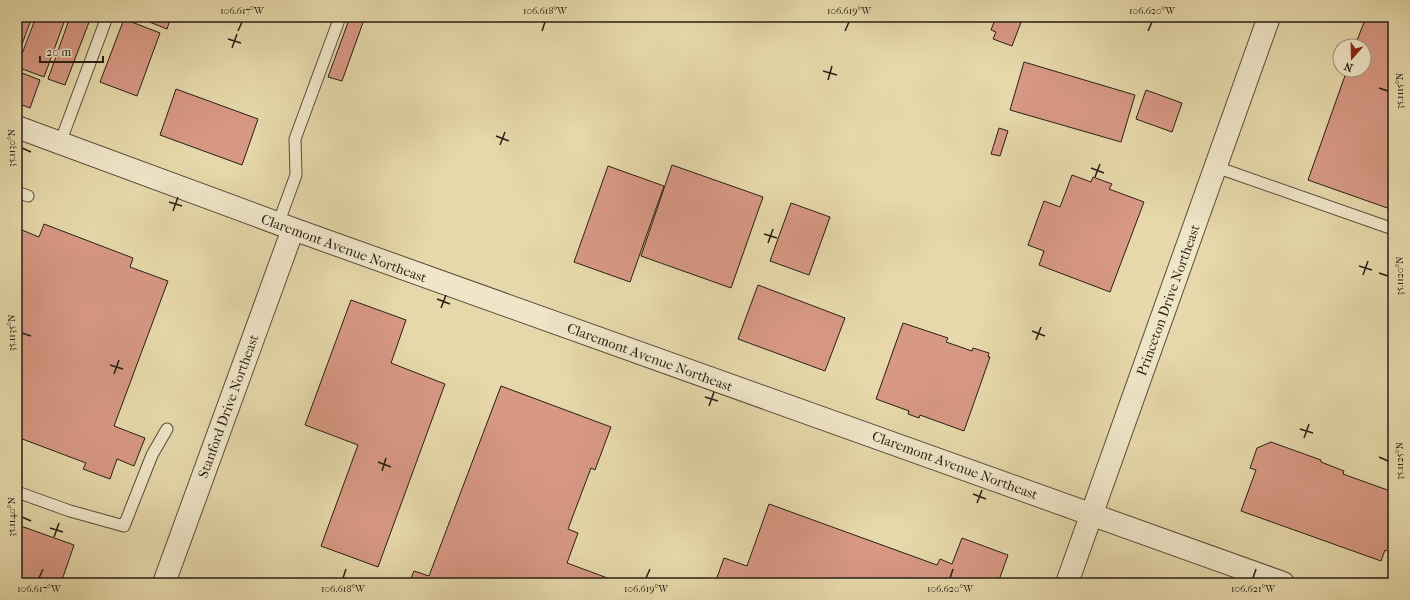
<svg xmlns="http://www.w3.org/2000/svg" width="1410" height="600" font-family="'IM FELL French Canon',serif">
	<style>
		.building { fill: #d79884; stroke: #281f16 }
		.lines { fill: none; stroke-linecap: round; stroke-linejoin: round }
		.service-casing { stroke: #584d3b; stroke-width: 13 }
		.minor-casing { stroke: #584d3b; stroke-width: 24 }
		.service { stroke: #efe6c8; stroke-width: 11 }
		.minor { stroke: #efe6c8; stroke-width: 22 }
		.ticks { fill: none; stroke: #281f16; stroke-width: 1.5 }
		.labels { text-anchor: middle; stroke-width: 3.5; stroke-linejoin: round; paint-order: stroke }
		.street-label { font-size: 14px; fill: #281f16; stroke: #efe6c8 }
		.neatline { fill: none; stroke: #281f16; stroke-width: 1.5 }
		.ticks-label { font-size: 10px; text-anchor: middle; fill: #281f16 }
	</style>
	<rect width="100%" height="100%" fill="#e6d8aa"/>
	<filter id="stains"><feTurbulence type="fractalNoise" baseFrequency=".005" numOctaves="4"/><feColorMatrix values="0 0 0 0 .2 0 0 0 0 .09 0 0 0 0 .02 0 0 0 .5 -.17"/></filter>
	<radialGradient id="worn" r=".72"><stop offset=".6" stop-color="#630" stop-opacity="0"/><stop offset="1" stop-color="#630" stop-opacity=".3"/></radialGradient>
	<!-- building -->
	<path class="building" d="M17,17H32L17,58Z
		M36,17H66L44,77L17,67Z
		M70,17H91L65,85L48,79Z
		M137,17H171L167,29Z
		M350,17H365L342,81L328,77Z
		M996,17H1023L1012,46L993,39L996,32L991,30Z
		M1366,17H1393V210L1308,180L1347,70H1364V46H1355Z
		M124,19L160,33L137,96L100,82Z
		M1024,62L1135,95L1121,142L1010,110Z
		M22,73L40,80L30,108L17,103V87Z
		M176,89L258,119L242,165L160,135Z
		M1146,90L1182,103L1172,132L1136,119Z
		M999,128L1008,131L1000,156L991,154Z
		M672,165L763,197L731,288L641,256Z
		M608,166L664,186L630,282L574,262Z
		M1072,175L1091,182L1093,177L1112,184L1109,189L1144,202L1110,292L1039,265L1044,251L1028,245L1044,201L1060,207Z
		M791,203L830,217L809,275L770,261Z
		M44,224L133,258L130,267L168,281L114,426L145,438L134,466L117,459L110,479L83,469L86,463L17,437V349L22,335L17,333V228L39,237Z
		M758,285L845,318L825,371L738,339Z
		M351,300L406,320L391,363L445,384L378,567L321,546L358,445L305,425Z
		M903,323L948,338L946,342L972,351L973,348L989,353L988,357H990L964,431L920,415L919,418L908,414L909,411L876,399Z
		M501,386L611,427L595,470L591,468L568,529L578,533L567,563L621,583H409L414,571L429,576Z
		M1271,442L1321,460V462L1344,471L1343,474L1393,492V553L1385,550L1381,561L1241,511L1256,470L1250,468L1257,448Z
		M769,504L937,565L940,559L952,564L962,538L1008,555L998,583H715L724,558L747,566Z
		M18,525L74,545L61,583H17Z"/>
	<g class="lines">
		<!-- service casing -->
		<g class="service-casing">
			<path id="service" d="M60,143L107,17
				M1216,167L1393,229
				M17,192L28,196
				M278,224L296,175L295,139L340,17
				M17,492L70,511L124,526L152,455L167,429"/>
		</g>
		<!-- minor casing -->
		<g class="minor-casing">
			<path id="minor" d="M17,127L293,229L1283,583
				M164,583L293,229
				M1067,583L1269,17"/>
		</g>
		<!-- service -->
		<use href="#service" class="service"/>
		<!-- minor -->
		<use href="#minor" class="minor"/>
	</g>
	<!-- ticks -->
	<path class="ticks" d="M238,31L242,22M542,31L545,22M845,31L849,22M1148,31L1152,22M228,39L241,43M232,48L237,34M823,71L837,75M828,80L832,66M1379,88L1388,91M496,136L509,141M500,145L505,132M22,148L31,152M1091,168L1104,173M1095,177L1100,164M169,202L182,206M173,211L178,197M764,234L777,238M768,243L773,229M1359,266L1372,270M1379,273L1388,276M1363,275L1368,261M437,299L450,304M441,308L446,295M1032,331L1045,336M22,333L31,336M1036,340L1041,327M110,365L123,369M114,374L119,360M705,397L718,401M709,406L714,392M1300,429L1313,433M1304,438L1309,424M1379,457L1388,461M378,462L391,467M382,471L386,458M973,494L986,499M977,503L982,490M22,517L31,521M50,528L63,532M54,537L59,523M39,578L43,569M343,578L346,569M646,578L650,569M950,578L953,569M1253,578L1256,569"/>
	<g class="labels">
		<!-- street labels -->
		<g class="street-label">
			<text transform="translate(344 248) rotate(20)" y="5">Claremont Avenue Northeast</text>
			<text transform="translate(1168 300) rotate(-70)" y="5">Princeton Drive Northeast</text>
			<text transform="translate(650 357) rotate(20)" y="5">Claremont Avenue Northeast</text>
			<text transform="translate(228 406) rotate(-70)" y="5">Stanford Drive Northeast</text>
			<text transform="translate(955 465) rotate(20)" y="5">Claremont Avenue Northeast</text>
		</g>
	</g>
	<!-- margin -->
	<rect width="1410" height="600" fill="none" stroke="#e6d8aa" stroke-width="44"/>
	<!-- north arrow -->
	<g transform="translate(1352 58) rotate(200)"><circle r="19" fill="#efe6c8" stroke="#9f9681"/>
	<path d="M0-3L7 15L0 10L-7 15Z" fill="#8f2418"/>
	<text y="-6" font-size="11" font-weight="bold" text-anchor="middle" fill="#281f16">N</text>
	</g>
	<!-- scale -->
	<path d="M40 56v6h63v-6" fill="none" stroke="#281f16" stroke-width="2"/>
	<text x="46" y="56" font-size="12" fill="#281f16" stroke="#efe6c8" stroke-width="3" paint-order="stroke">20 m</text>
	<rect x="22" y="22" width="1366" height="556" class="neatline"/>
	<g class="ticks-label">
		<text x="242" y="14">106.617°W</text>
		<text x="545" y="14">106.618°W</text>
		<text x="849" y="14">106.619°W</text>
		<text x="1152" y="14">106.620°W</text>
		<text transform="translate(1399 91) rotate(-90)" y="4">35.1115°N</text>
		<text transform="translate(11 148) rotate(-90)" y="4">35.1130°N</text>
		<text transform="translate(1399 276) rotate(-90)" y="4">35.1120°N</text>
		<text transform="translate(11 333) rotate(-90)" y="4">35.1135°N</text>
		<text transform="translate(1399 461) rotate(-90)" y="4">35.1125°N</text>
		<text transform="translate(11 517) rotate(-90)" y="4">35.1140°N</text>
		<text x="39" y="592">106.617°W</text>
		<text x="343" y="592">106.618°W</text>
		<text x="646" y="592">106.619°W</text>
		<text x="950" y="592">106.620°W</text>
		<text x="1253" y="592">106.621°W</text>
	</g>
	<rect width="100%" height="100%" filter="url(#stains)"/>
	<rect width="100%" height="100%" fill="url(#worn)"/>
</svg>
